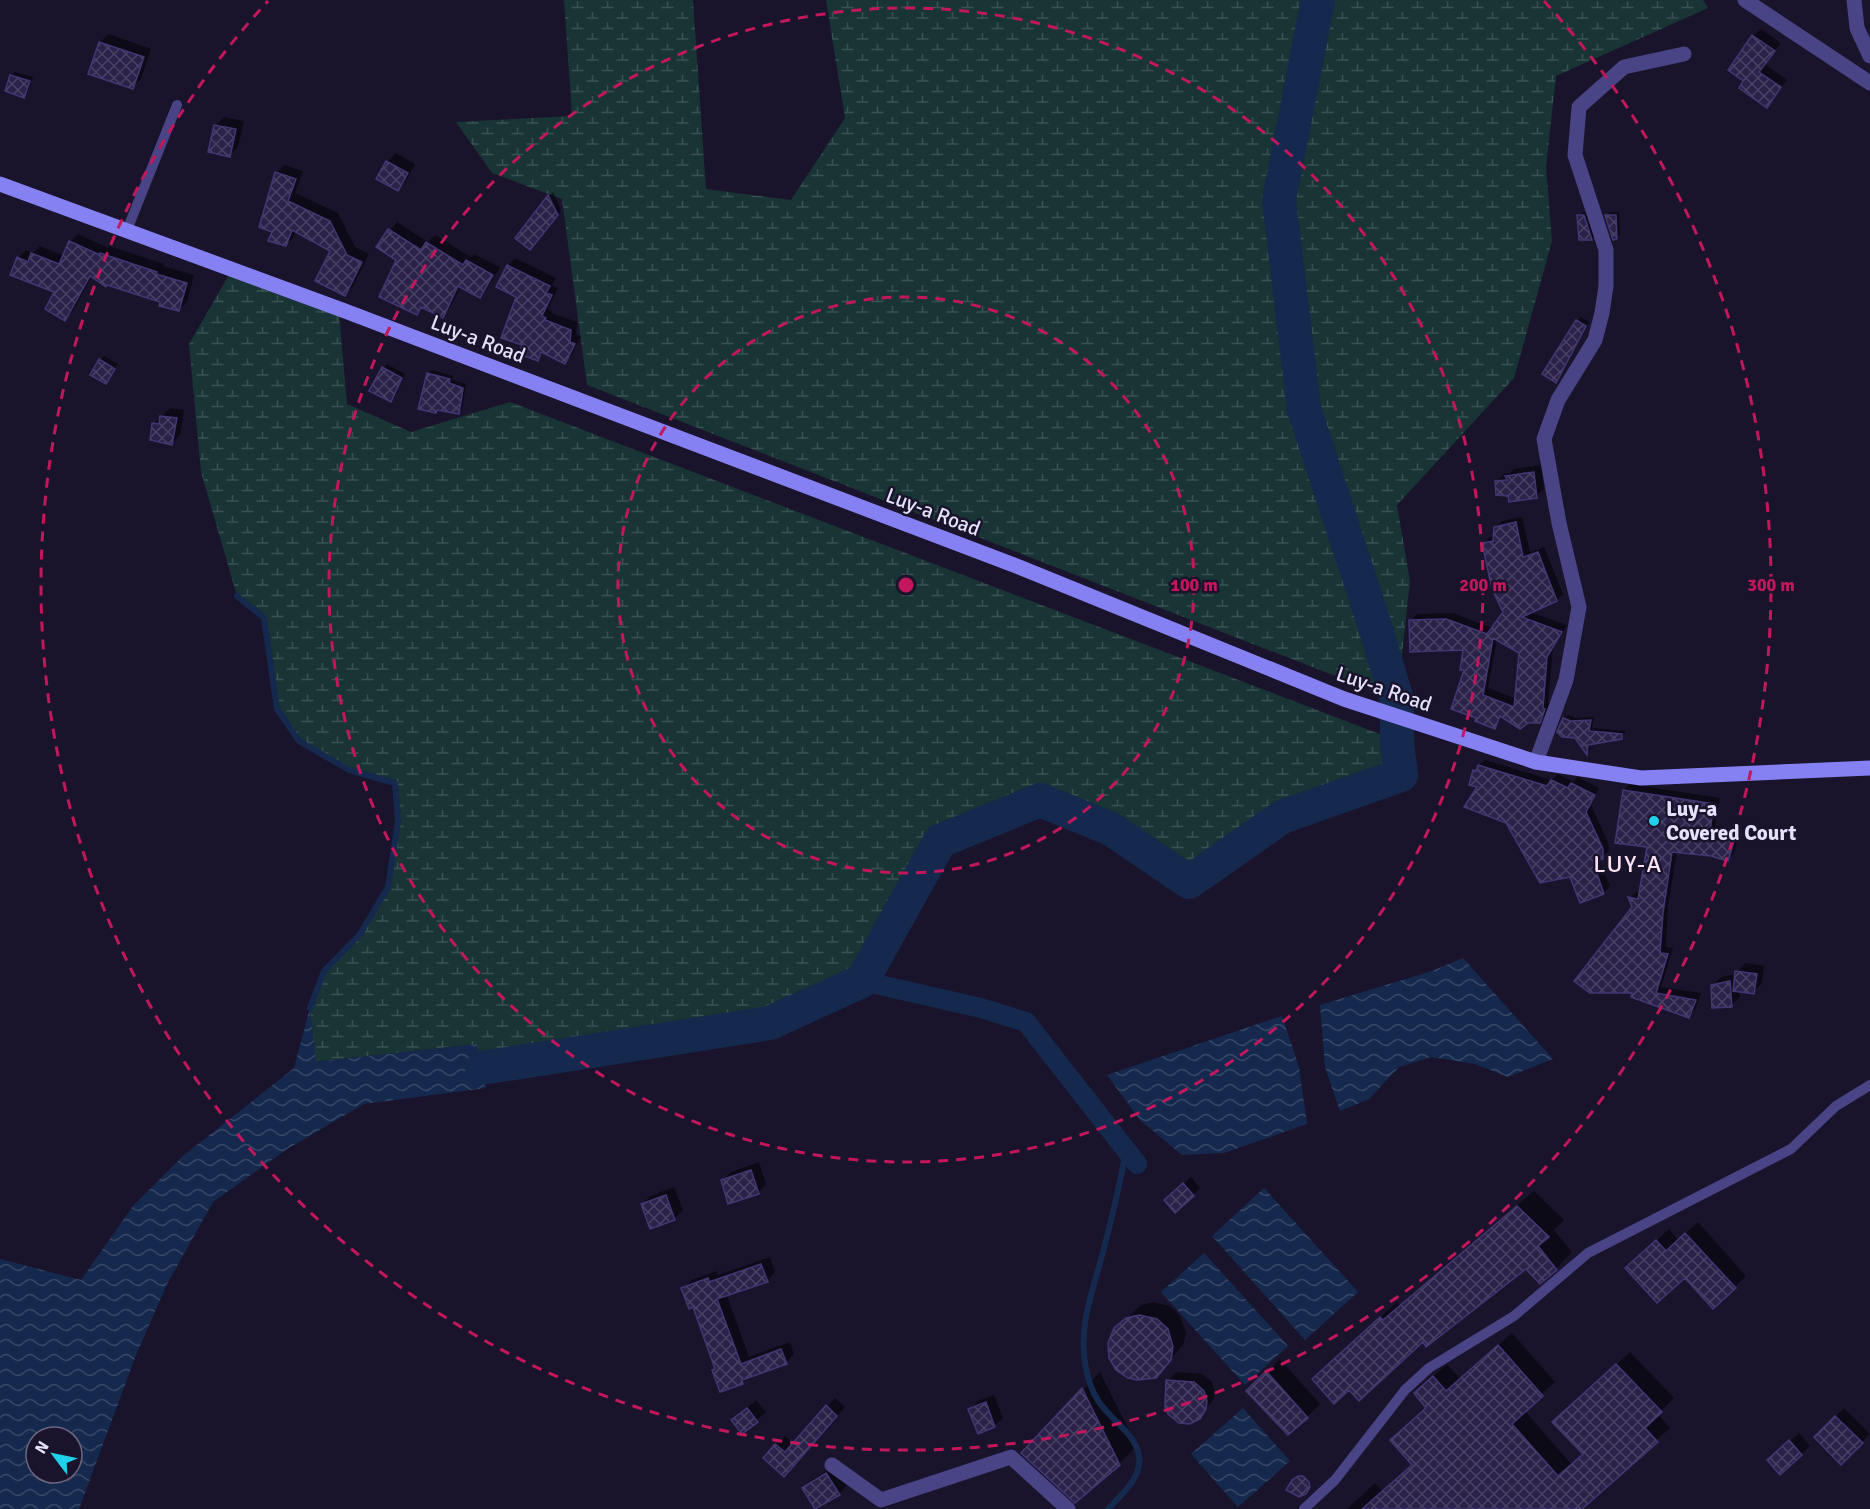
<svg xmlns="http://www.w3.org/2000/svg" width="1870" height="1509" font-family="Signika,sans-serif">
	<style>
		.wetland { fill: url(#wetland-marsh) }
		.water { fill: url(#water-waves); fill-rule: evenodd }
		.shadow { fill: #0007; fill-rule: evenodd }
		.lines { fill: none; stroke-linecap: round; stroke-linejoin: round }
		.stream { stroke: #15294e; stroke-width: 6 }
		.canal { stroke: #15294e; stroke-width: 20 }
		.river { stroke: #15294e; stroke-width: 34 }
		.building { fill: url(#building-cross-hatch); stroke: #443674; stroke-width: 1.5; fill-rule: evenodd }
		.lane { stroke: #484485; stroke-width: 10 }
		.street { stroke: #484485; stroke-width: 15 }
		.secondary { stroke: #8681f3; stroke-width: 15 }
		.ring { fill: none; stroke: #c2185b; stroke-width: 3; stroke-dasharray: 10 8 }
		.poi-dot { fill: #1fd1ea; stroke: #19142b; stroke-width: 2 }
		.labels { text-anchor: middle; stroke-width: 5; stroke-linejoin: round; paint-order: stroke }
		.street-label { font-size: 21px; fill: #e5e1fc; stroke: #19142b }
		.poi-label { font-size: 21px; font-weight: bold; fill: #e5e1fc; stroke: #19142b; text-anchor: start }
		.quarter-label { font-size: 24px; letter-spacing: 1.5px; fill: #fce3f2; stroke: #19142b }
		.centre { fill: #c2185b; stroke: #19142b; stroke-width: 3 }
		.ring-label { font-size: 18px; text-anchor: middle; font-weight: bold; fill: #c2185b; stroke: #19142b; stroke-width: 5; stroke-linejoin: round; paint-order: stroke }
	</style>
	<defs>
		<pattern id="wetland-marsh" width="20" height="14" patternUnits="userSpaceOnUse" patternTransform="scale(1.5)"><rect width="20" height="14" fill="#183434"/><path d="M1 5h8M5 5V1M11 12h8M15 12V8" fill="none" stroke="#395152"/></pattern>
		<pattern id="water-waves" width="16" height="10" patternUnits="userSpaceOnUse" patternTransform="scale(1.5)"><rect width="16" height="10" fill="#15294e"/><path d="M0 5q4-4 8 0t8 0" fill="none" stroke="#374868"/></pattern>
		<pattern id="building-cross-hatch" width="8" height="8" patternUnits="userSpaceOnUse" patternTransform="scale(1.5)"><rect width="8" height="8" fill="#2b224a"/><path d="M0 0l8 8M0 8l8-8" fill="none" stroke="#4a4265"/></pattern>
	</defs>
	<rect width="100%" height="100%" fill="#19142b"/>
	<!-- wetland -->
	<path class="wetland" d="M564,0H693L706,189L791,200L845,118L826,0H1703L1708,8L1556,76L1546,167L1552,241L1514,378L1397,505L1410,581L1397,700L587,385L562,199L492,173L456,122L572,116Z
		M230,273L339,313L347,404L411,432L510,402L1385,736L1397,742L1401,775L1282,817L1189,882L1111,829L1040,800L940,841L862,981L770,1023L482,1068L477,1044L315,1062L310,1008L324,971L360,934L388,887L398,821L395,784L349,770L299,741L277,709L264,618L237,596L201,472L189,344Z"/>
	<!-- water -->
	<path class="water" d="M1463,958L1553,1059L1508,1077L1475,1064L1431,1057L1399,1067L1369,1099L1340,1111L1325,1067L1320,1005L1432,971Z
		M310,1008L316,1062L477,1044L486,1088L364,1104L287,1149L213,1202L167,1284L136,1355L79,1509H0V1259L81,1280L133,1206L183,1156L294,1068ZM36,1437H72V1473H36Z
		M1282,1016L1299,1067L1307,1124L1224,1153L1182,1155L1140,1120L1107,1075Z
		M1264,1188L1358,1292L1305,1340L1212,1236Z
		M1204,1253L1288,1346L1245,1385L1161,1292Z
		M1243,1408L1290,1461L1238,1507L1191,1454Z"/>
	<!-- shadow -->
	<path class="shadow" d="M1761,29L1781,43L1765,64L1787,80L1767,106L1745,81L1753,36Z
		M109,34L151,49L141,79L132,87L90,73L100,42Z
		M15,72L33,77L28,92L24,96L7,90L12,75Z
		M224,117L244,121L238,147L229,156L210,151L216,125Z
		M396,153L415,164L406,181L397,189L387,162Z
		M285,165L303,171L295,193L338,213L355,247L369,254L353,286L345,294L332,250L296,231L294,236L286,245L273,231L276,173Z
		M553,192L561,210L534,244L517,238Z
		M1583,212H1588L1596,235L1592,239H1581L1579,216Z
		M1610,212H1619L1620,234L1616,238L1607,215Z
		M397,222L428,242L435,235L471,257L474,254L500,267L487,289L480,297L461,286L450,308L443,316L424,306L417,313L398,259L378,246Z
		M78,234L108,248L109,246L164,264L163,266L194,275L187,302L179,310L162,301L92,276L73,311L65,319L56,291L18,258L26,250L33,253L40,246L64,256L70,242Z
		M515,258L556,278L552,285L558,288L548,309L552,311L551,313L577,322L576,335L581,336L572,355L564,362L544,352L537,359L524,344L518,296L508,266Z
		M1581,317L1589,322L1556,381L1577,321Z
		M104,356L118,364L106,382L100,360Z
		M387,364L405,374L395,397L391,401L383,368Z
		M432,370L453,376L452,380L466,384L462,409L459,412L438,409L436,411L428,373Z
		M170,408L184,410L180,435L172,443L154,424Z
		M1541,465L1544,489L1536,496L1509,495L1496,482L1504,474L1510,473L1514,469Z
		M1522,517L1530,552L1544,547L1563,594L1557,600L1530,612L1567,625L1553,649L1548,702L1550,703L1546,715L1539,722L1503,716L1495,727L1466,669L1465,649L1411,620L1417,614L1453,613L1492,628L1505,612L1484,543L1490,537L1495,536V527L1502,521ZM1497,639L1521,652L1517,699L1488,688Z
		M1568,715L1576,718L1594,717L1592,728L1625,731V733L1621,737L1591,743L1590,750L1587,753L1576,737L1559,731L1564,718Z
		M1485,760L1552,780L1558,774L1574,782L1578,777L1599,788L1591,805L1608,842L1609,851L1599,859L1610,886L1604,892L1581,901L1571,876L1507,822L1480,786L1474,771Z
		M1630,784L1720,798L1715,825L1740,832L1734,853L1727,860L1711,855L1677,851L1668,906L1666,947L1673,948L1661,987L1701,993L1695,1010L1689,1016L1632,996L1633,908L1630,898L1636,892H1641L1648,846L1624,790Z
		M1745,963L1764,966L1762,983L1753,992L1739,990L1740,997L1731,1006L1712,986L1721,977L1736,974Z
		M759,1162L766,1184L758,1193L723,1180L731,1172Z
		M1191,1177L1200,1188L1175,1211L1173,1194Z
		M674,1187L683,1210L674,1219L642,1204L651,1196Z
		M1534,1191L1564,1220L1554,1230L1572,1252L1556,1269L1526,1267L1423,1340L1349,1388L1330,1363L1397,1302L1400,1305Z
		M1698,1222L1746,1276L1735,1287L1685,1276L1638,1257L1669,1229L1678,1240Z
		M770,1257L775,1272L767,1281L727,1296L749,1357L790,1342L794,1354L786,1363L748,1376L742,1383L716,1368L694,1305L683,1288L692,1280L717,1271L718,1275Z
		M1153,1302L1170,1306L1180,1316L1186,1333L1183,1345L1155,1377L1115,1329L1141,1305Z
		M1512,1333L1555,1382L1524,1410L1572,1465L1584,1454L1567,1409L1630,1352L1674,1398L1658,1414L1670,1428L1582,1507L1584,1509H1347L1375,1483L1382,1491L1413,1464L1392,1440L1428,1407L1429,1380L1447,1364L1460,1379Z
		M1280,1359L1320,1404L1307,1417L1248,1391Z
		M1100,1372L1137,1446L1119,1464L1023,1453Z
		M1176,1372L1202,1374L1212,1382L1215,1392L1214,1399L1199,1417L1168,1381Z
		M994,1395L1003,1418L994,1426L970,1410L978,1401Z
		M835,1398L845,1407L793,1466L765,1458L785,1436L794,1444Z
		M756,1400L766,1412L743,1432L742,1412Z
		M1844,1408L1870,1434L1841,1462L1816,1437Z
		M1799,1433L1810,1446L1780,1473L1778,1452Z
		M835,1465L847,1485L839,1494L804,1488L812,1480Z"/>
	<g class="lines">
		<!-- stream -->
		<path class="stream" d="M237,596L264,618L277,709L299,741L349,770L395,783L398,821L388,887L360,934L324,971L310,1008
			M1108,1509C1120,1496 1143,1477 1139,1456C1136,1434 1110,1419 1099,1402C1091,1390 1087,1377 1085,1363C1079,1322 1093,1291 1103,1252C1112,1218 1120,1184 1126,1150"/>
		<!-- canal -->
		<path class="canal" d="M862,981L981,1008L1026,1022L1137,1164"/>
		<!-- river -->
		<path class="river" d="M482,1068L770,1023L862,981L940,841L1040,800L1111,829L1189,882L1282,817L1401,775L1397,742V700L1373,620L1304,409L1279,200L1318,0"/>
	</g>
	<!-- building -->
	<path class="building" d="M1752,35L1775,51L1759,72L1781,87L1767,108L1739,88L1743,81L1728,70Z
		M99,42L144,57L133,89L88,74Z
		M10,75L30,81L24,98L5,91Z
		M214,125L236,129L230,157L208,152Z
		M386,161L408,173L398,191L376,179Z
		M275,172L296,179L288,201L330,221L347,255L362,262L345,296L315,281L330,251L292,230L286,246L268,241L272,232L259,227Z
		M548,195L558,215L530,250L515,238Z
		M1577,215H1584L1592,240H1579Z
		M1605,215H1616L1617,239L1613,240Z
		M388,229L421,250L426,242L463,265L466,260L493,275L480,298L458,286L443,318L421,307L417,315L379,297L396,260L376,247Z
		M69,241L100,255V253L157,272L156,274L187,283L179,311L159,306L160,302L107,285L106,287L90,276L65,321L45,309L54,292L10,275L17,257L28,262L31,253L59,264Z
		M507,265L550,286L546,293L552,295L542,316L546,318L545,320L571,330L570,342L575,344L565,364L541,352L538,361L519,354L522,345L501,338L516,297L496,287Z
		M1576,320L1586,326L1556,383L1542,374Z
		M99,359L115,369L106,384L90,375Z
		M382,367L402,378L391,402L369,391Z
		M427,373L450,379L449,383L463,388L459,414L437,410L436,413L418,409Z
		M160,416L177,418L172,445L150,440L152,423L159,424Z
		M1534,472L1537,498L1509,502L1508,496L1496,495L1495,481L1507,480L1505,476Z
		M1516,522L1523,557L1538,552L1557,601L1522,617L1562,632L1547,657L1543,708L1545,709L1540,723H1528L1520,729L1500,716L1495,729L1475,721L1476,718L1451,709L1464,670H1460L1463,650L1410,652L1409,620L1446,619L1487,634L1503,612L1492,589L1482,543L1493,541L1494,527ZM1493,638L1519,653L1514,707L1483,695Z
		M1563,718L1571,721L1591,720L1589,731L1622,734V739L1588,745L1587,755L1575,738L1562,737L1557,732Z
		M1478,765L1547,786L1551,780L1568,788L1571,783L1595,795L1586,812L1603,849V859L1593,862L1604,894L1580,903L1570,877L1540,883L1506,823L1464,807L1477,787L1469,785L1473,770L1476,771Z
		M1623,790L1714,804L1710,831L1735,838L1728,861L1711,856L1672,852L1663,913L1660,953L1668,954L1656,993L1696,1000L1689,1018L1631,997L1632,993H1590L1574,981L1632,907L1628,897L1638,899L1647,847L1615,843Z
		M1735,971L1757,974L1754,994L1733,991Z
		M1730,981L1732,1007L1712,1008L1711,985Z
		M751,1170L759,1194L728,1204L721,1180Z
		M1183,1183L1194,1196L1175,1213L1164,1200Z
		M666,1195L675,1220L650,1229L641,1204Z
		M1517,1206L1549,1237L1538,1246L1557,1270L1540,1284L1526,1269L1426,1347L1423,1342L1359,1401L1349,1390L1334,1404L1312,1379L1380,1317L1383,1320Z
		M1685,1233L1736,1288L1713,1309L1685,1278L1657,1303L1625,1268L1656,1240L1666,1251Z
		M761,1264L768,1282L717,1299L741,1364L781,1349L787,1364L742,1380L743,1384L720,1392L712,1370L715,1369L693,1307L689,1309L681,1288L708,1278L709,1282Z
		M1139,1315L1157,1319L1168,1329L1173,1347L1171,1360L1156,1378L1137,1380L1128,1378L1116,1370L1109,1358L1108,1343L1114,1328L1126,1318Z
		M1498,1345L1543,1396L1512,1424L1558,1476L1583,1454L1552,1422L1616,1364L1662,1412L1645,1428L1658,1442L1582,1509H1362L1412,1465L1390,1440L1426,1408L1414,1393L1433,1376L1446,1391Z
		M1266,1371L1308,1418L1288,1435L1246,1391Z
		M1166,1380L1194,1382L1204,1391L1207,1401L1206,1409L1200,1419L1190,1424L1179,1423L1168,1414L1165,1407Z
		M1082,1388L1120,1465L1075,1503L1021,1453Z
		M986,1402L995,1427L978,1434L968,1409Z
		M826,1405L837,1416L784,1477L763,1458L775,1444L785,1452Z
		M747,1408L758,1422L742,1434L731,1420Z
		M1835,1416L1863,1443L1841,1465L1814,1437Z
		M1789,1440L1802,1455L1780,1475L1767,1460Z
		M826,1473L840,1495L815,1509L802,1488Z
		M1298,1476H1303L1309,1482L1310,1487L1306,1494L1299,1497L1286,1490L1292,1480Z"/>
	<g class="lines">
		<!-- lane -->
		<path class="lane" d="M127,230L177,105
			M1304,1509L1335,1480L1405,1390L1429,1368L1514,1316L1588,1253L1791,1149L1836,1106L1870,1085"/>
		<!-- street -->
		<path class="street" d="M1745,0L1870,83
			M1854,0L1857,28L1870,56
			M1536,762L1566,680L1579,607L1559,523L1544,439L1558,400L1595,340L1602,313L1606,286V250L1575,155L1579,107L1624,67L1684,54
			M832,1465L881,1500L1011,1457L1068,1509"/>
		<!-- secondary -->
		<path class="secondary" d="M0,184L345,311L1019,567L1344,699L1536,762L1641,778L1870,768"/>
	</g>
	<!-- distance rings -->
	<g class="ring">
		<circle cx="906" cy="585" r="288"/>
		<circle cx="906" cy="585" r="577"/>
		<path d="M1544 1A865 865 0 1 1 268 1"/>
	</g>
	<!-- markers -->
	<circle class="poi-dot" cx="1654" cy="821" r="6"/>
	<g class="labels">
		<!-- street labels -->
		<g class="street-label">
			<text transform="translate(478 339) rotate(21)" y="7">Luy-a Road</text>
			<text transform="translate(933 512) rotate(21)" y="7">Luy-a Road</text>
			<text transform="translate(1384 689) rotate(19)" y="7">Luy-a Road</text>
		</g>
		<!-- poi labels -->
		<g class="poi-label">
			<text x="1666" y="816">Luy-a<tspan x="1666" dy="24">Covered Court</tspan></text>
		</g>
		<!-- quarter labels -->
		<g class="quarter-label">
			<text x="1628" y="872">LUY-A</text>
		</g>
	</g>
	<circle cx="906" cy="585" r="9" class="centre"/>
	<g class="ring-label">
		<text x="1194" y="591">100 m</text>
		<text x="1483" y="591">200 m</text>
		<text x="1771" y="591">300 m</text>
	</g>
	<!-- north arrow -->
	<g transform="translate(54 1455) rotate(302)"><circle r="28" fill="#19142b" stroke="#6b667f" stroke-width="1.5"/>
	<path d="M0-4.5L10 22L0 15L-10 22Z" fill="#1fd1ea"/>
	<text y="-9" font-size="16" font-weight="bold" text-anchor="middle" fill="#e5e1fc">N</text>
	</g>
</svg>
